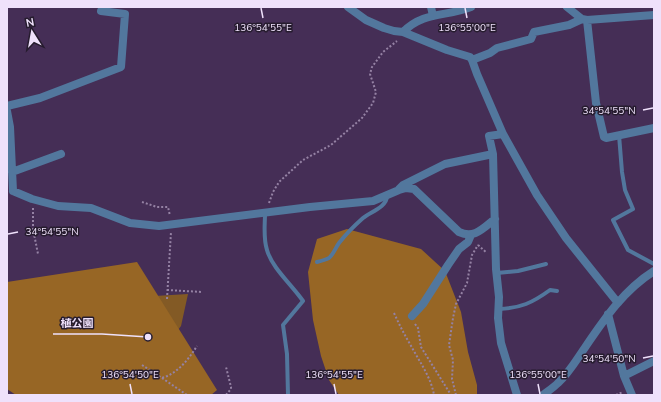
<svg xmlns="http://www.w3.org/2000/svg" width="661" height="402" font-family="'Nunito Sans','Noto Sans JP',sans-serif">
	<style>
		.green { fill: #835a25 }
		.forest { fill: #976625 }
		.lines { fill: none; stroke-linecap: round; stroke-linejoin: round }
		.path { stroke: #9582a4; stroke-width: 2; stroke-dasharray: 2 2; stroke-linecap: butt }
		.service { stroke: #52779d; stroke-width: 4 }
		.minor { stroke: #52779d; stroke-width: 8 }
		.ticks { fill: none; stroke: #efe1fb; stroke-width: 1.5 }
		.ticks-label { font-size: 10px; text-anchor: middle; fill: #efe1fb; stroke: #261c2e; stroke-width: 3; stroke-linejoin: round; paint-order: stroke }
		.leader { fill: none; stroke: #efe1fb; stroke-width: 1.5 }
		.callout-dot { fill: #efe1fb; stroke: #261c2e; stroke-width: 1.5 }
		.callout-label { font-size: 11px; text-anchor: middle; font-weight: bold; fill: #efe1fb; stroke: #261c2e; stroke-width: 3; stroke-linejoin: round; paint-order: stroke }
	</style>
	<rect width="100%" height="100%" fill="#452e56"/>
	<!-- green -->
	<path class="green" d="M188,294L181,326L164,348L121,298Z"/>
	<!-- forest -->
	<path class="forest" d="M347,229L421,249L445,271L461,312L468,352L477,385V395H339L329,380L321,356L313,320L308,272L317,239Z
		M137,262L217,390L211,395H16L7,389V282Z"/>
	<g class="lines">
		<!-- path -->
		<path class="path" d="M142,202L157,207H168L170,216
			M269,203L273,192L279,182L303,160L331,145L362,118L373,103L376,92L370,74L372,67L383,52L397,41
			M33,208V229L38,254
			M478,245L487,253
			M167,290L202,292
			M167,299L171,232
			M394,313C399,324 404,334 410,344C419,361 431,377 434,395
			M415,324L418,328L421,347L451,395
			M142,365L162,378C178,373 188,360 197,346
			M162,378L187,395
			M226,395L231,389V387L226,367
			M456,395L452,379L453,360L449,345L453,318L456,304L467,283L472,255L478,245
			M616,395L623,392"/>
		<!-- service -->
		<path class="service" d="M619,135L622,172L625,190L633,209L613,220L628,250L654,264
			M265,213C265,225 263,238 267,250C272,268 292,285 303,301L283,325L287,354L288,395
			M317,262C321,261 325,260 329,258C333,255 336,247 339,243C346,234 354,226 363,218C370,212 387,207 387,196
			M497,273L518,271L546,264
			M499,309C521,308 532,303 550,290L557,291"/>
		<!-- minor -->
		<path class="minor" d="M348,7L366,20L384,28L394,31L403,32L447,50L470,57L472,60L477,74L503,134L537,195L566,238L618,303
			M431,7L433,16
			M567,7L582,19
			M587,20L596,103L604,137L606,138L654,128
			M403,32C424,11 446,17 471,7
			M472,60L490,53L497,48L531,39L534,32L569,25L582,19L587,20L654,15
			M7,106L40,98L121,67L125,14L101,11
			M7,111L10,127L13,191
			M503,134L489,136L493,154L496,269L499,297L498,318L501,343L517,395
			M12,172L61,154
			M399,189L403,185L445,164L493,154
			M13,191L32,199L58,206L91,208L130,223L159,226L310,207L373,201L399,190L406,188L414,189L459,232C475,239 483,228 495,219
			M608,314L624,376L632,395
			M412,316L423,304L448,265L459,249L468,242L471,235
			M624,376L654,361
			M543,395C548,391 553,388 558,383C569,373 577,359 586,346C605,318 624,290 654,271"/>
	</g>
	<!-- ticks -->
	<path class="ticks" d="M261,8L263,18M465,8L467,18M643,110L653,108M8,234L18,232M643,358L653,356M130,384L132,394M334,384L336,394M538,384L540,394"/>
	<g class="ticks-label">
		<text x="263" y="31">136°54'55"E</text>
		<text x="467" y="31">136°55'00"E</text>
		<text x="609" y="114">34°54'55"N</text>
		<text x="52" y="235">34°54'55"N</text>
		<text x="609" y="362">34°54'50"N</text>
		<text x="130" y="378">136°54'50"E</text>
		<text x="334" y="378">136°54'55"E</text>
		<text x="538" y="378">136°55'00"E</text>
	</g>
	<!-- callouts -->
	<path class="leader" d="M148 337L102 334H53"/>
	<circle class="callout-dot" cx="148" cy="337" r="4"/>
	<g class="callout-label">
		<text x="77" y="327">植公園</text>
	</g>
	<!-- border -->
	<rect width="661" height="402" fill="none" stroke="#efe1fb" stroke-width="16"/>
	<!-- north arrow -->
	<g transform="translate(32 32) rotate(349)" stroke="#261c2e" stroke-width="3" paint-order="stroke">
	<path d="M0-3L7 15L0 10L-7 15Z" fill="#efe1fb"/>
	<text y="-6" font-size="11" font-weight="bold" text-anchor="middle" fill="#efe1fb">N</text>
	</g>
</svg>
